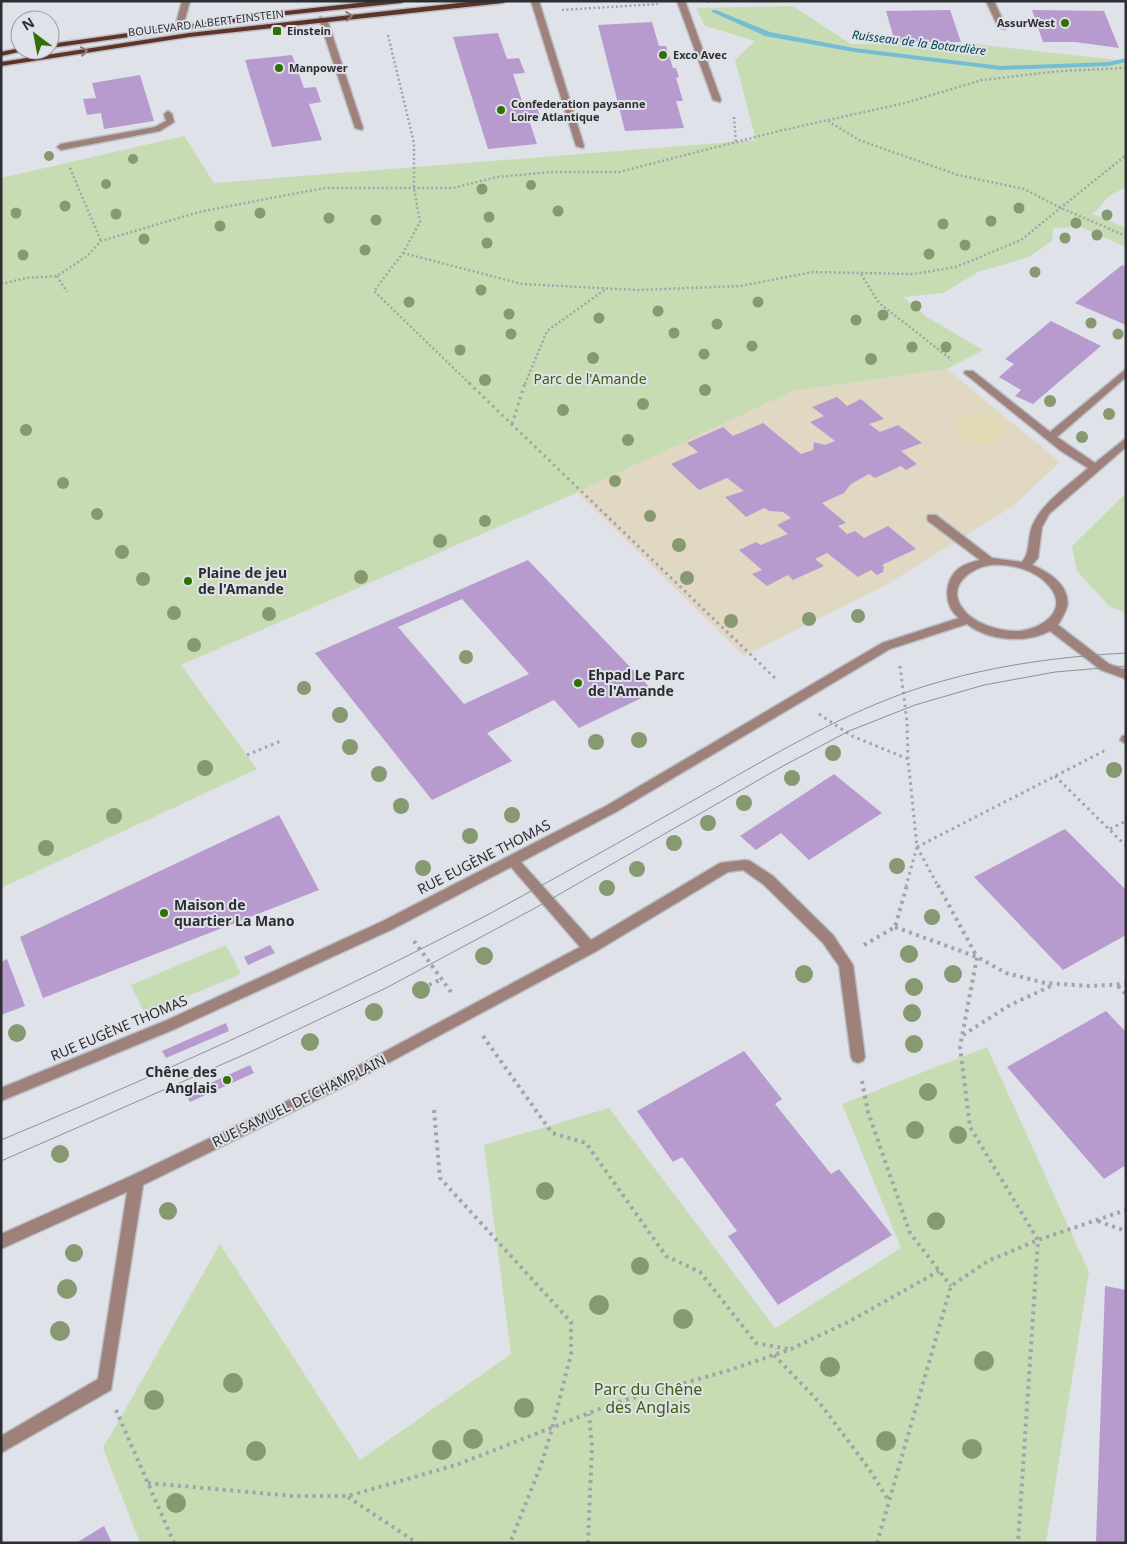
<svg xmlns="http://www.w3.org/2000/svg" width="1127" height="1544" font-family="'Noto Sans',sans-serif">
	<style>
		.education { fill: #e0d8c2 }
		.green { fill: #c8dcb4 }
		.sand { fill: #e2d9b4 }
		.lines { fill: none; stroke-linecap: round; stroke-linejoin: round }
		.stream { fill: #75bdd4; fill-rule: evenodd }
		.building { fill: #b89bce; fill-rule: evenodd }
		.minor-casing { stroke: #bbbec4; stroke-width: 3 }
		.major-casing { stroke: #bbbec4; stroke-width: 3 }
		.path-far2 { stroke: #a1a4a9; stroke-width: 2.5; stroke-dasharray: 2 2.5; stroke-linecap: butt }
		.path-far1 { stroke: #a1a4a9; stroke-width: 3; stroke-dasharray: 2.5 4; stroke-linecap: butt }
		.path { stroke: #a1a4a9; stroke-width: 4; stroke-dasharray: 3 4.5; stroke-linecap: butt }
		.minor { fill: #9d817a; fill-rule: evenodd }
		.major { fill: #5f3327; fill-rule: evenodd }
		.tram { stroke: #8e9095; stroke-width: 1 }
		.tree { fill: #879971 }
		.oneway { stroke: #927975 }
		.poi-dot { fill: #317004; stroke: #dfe2e9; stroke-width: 2 }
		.labels { text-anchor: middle; stroke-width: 4; stroke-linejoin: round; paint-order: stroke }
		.far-street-label { font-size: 11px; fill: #2d2e31; stroke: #dfe2e9 }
		.far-poi-label { font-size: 11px; font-weight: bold; fill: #2d2e31; stroke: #dfe2e9; text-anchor: start }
		.far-water-label { font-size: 12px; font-style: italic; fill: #004353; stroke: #dfe2e9 }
		.park-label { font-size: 14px; fill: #3f5e0f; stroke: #dfe2e9 }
		.poi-label { font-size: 14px; font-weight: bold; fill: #2d2e31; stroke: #dfe2e9; text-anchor: start }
		.street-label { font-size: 14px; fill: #2d2e31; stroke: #dfe2e9 }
		.near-park-label { font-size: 16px; fill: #3f5e0f; stroke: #dfe2e9 }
	</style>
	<rect width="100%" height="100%" fill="#dfe2e9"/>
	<!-- education -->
	<path class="education" d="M947,369L1060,462L1013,506L886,585L744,656L577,492L793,391Z"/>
	<!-- green -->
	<path class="green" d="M793,6L851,44H974L1126,61V187L1108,197L1093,214L1126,228V247L1081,227L1053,228L1052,241L1029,257L978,272L943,293L903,297L927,317L983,350L947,369L793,391L569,496L181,665L257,769L1,888V178L184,136L214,183L756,140L735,60L755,41L705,26L696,8Z
		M1126,493V613L1109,606L1077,571L1072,546Z
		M226,945L241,974L150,1012L143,1010L131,985Z
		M987,1047L1089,1272L1046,1543H140L103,1448L220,1244L360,1460L511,1354L484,1145L609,1108L775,1328L901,1248L842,1104Z"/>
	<!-- sand -->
	<path class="sand" d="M978,414C989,415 1001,419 1004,430L1001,439C986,447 956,445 956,424C962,416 969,414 978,414Z"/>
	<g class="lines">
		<!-- stream -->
		<path class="stream" d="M712,10H716L770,32L854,48L1001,66L1109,62L1126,58V62L1109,66L1001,70L854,52L765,36L712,12Z"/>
	</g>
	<!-- building -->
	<path class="building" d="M950,10L961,42H895L886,11Z
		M1032,10L1104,11L1119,48L1075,42H1043Z
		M652,22L659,46H666L673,68H676L679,77L676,78L683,101H676L684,128L625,131L598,25Z
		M498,33L507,59L519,58L525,73L513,74L522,101L534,100L540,116L528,117L537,144L488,149L453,37Z
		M292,55L304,88L316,87L321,102L309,104L322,140L272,147L245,60Z
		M140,75L154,121L104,129L101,113L87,115L83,99L96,98L92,83Z
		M1122,265L1126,267V325L1075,303Z
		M1051,321L1101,346L1033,404L1015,396L1021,390L999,377L1014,364L1005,359Z
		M837,397L847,406L861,399L884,419L869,424L880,432L898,425L922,443L901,451L917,464L906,470L901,466L875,478L869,474L851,484L844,493L822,503L846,523L838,526L847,534L855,531L864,538L888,526L916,549L882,565L884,567L883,572L877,575L871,570L858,577L827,553L815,559L824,566L793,580L788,575L767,586L752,574L762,570L739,550L756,542L761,545L788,534L777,525L791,518L783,512L769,511L764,508L746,517L725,497L744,491L727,478L699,490L671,464L698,452L687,443L723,427L733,436L763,423L801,454L813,450L814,442L825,445L835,441L810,422L824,416L812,407Z
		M528,560L654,692L579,728L554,700L487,733L512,761L432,800L315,653ZM462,599L529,674L464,704L398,627Z
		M834,774L882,813L809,860L781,833L756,850L740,836Z
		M279,815L319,890L43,998L20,937Z
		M1065,829L1126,890V935L1063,970L974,877Z
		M270,945L275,953L248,965L244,957Z
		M7,959L25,1006L1,1015V962Z
		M1106,1011L1126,1032V1165L1104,1179L1007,1067Z
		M226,1023L229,1031L166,1058L162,1051Z
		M744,1051L782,1099L775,1104L831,1174L839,1169L892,1235L778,1305L728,1236L737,1231L682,1157L673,1162L637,1111Z
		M250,1065L254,1073L190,1102L186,1094Z
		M1105,1286L1126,1290V1543H1096Z
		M104,1526L112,1543H76Z"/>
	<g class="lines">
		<!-- minor casing -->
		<g class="minor-casing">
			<path id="minor" d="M182,1H190L183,27L179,29L175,27Z
				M531,1H539L584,146L583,148L576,146Z
				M677,1H685L721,100L720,102L713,100Z
				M986,1H994L1006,27L1005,29L998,27Z
				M320,17L327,19L363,128L362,130L355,128L319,19Z
				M168,111L172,114L174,122L160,131L61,150L57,147L61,144L155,127L166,121L164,114Z
				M1126,369V377L1057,437L1095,463L1126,438V447L1049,514L1042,527L1038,558L1032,565C1049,572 1071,586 1067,607C1065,613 1061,620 1058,625L1109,664L1126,670V679L1101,670L1050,631C1027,644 988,641 967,624L890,649L616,812L521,862L591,940L720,863L745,860L750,861L773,876L833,935L853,965L865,1057L863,1061L858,1063L853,1061L851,1057L839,966L823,943L763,884L743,870L728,872L595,952L349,1084L143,1185L111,1390L1,1453V1436L98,1379L127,1192L1,1249V1234L131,1176L339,1076L580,947L511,867L393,929L175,1029L1,1101V1088L165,1021L383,921L606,806L882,643L959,618C944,607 943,582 958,569C964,564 972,562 980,560L928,521L927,518L928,515H936L992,558L1022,562C1031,552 1027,536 1033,524C1044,501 1069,485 1088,468L1061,451L964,373L965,371H973L1050,432ZM991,565C1010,563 1037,570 1050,587C1069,611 1041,629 1019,631C1001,632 974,624 963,609C946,587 969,568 991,565Z
				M1126,735V744L1120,740L1122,736Z"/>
		</g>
		<!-- major casing -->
		<g class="major-casing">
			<path id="major" d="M376,1H405L401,3L286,15L50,48V44L286,11Z
				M477,1H507L503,3L189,37L1,66V62L189,33Z
				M20,48V50H28L1,56V52Z"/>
		</g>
		<!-- path-far2 -->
		<path class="path-far2" d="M707,2L721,1
			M562,10L658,4
			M388,35L414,143V189L420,222L403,253L374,291L470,384
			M734,117L736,144
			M828,121L859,140L958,175L1024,189L1061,208L1126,236
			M70,168L101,241
			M403,253L522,284L638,290L740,286L813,272L913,274L956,267L1021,240L1126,155
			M861,274L879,303L952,360
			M57,276L67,292
			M1,284L26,278L57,276L86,257L101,241L199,212L271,198L325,188H453L497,177L552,172H619L779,131L905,103L982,80L1061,71L1126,68
			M525,384L547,331L606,289"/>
		<!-- path-far1 -->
		<path class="path-far1" d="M469,383L777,680
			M512,424L525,383
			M900,666L907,722L908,759L917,847L906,886
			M819,714L852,736L908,759
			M247,755L283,740
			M1055,776L1126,846
			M1110,829L1126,821
			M917,847L938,886
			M917,847L1106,750"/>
		<!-- path -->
		<path class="path" d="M938,885L977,957L960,1047L970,1127L1038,1240L1018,1543
			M895,927L977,957L1006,973L1045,983L1089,986L1126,984
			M414,941L451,992
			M864,945L895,927L907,885
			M429,985L442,979
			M1118,986L1126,994
			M963,1035L1010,1005L1053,985
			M483,1036L552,1133L586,1143L666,1256L700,1272L756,1343L789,1349
			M862,1081L868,1112L910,1233L951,1286
			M434,1110L440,1178L571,1322V1354L552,1429L541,1465L510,1543
			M1098,1221L1126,1231
			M774,1355L819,1402L869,1469L889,1501
			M116,1410L174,1543
			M148,1483L294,1496H348L456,1465L615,1403L730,1370L791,1349L850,1321L939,1271
			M348,1497L417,1543
			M588,1543L592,1446L589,1414
			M877,1543L951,1286L988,1261L1038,1240L1126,1210"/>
		<!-- minor -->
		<use href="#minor" class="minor"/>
		<!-- major -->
		<use href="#major" class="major"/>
		<!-- tram -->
		<path class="tram" d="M1,1140C167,1071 331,997 491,913C569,871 646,827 724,783C785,748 846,713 913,690C982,667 1053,657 1126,653
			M1,1161L248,1053L386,988L537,907L783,766L849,731L915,705L984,685L1055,672L1126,666"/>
	</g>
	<!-- trees -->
	<g class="tree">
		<circle cx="49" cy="156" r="5"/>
		<circle cx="133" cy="159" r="5"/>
		<circle cx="106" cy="184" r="5"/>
		<circle cx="531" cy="185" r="5"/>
		<circle cx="482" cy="189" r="5.5"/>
		<circle cx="65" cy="206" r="5.5"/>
		<circle cx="1019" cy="208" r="5.5"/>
		<circle cx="558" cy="211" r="5.5"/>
		<circle cx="16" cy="213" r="5.5"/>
		<circle cx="260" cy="213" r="5.5"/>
		<circle cx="116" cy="214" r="5.5"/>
		<circle cx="1107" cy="215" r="5.5"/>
		<circle cx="489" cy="217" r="5.5"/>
		<circle cx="329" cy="218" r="5.5"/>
		<circle cx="376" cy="220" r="5.5"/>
		<circle cx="991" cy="221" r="5.5"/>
		<circle cx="1076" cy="223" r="5.5"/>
		<circle cx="943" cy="224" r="5.5"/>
		<circle cx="220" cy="226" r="5.5"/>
		<circle cx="1097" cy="235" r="5.5"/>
		<circle cx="1065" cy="238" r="5.5"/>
		<circle cx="144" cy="239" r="5.5"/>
		<circle cx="487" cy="243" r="5.5"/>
		<circle cx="965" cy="245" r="5.5"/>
		<circle cx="365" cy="250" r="5.5"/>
		<circle cx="929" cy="254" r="5.5"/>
		<circle cx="23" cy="255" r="5.5"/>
		<circle cx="1035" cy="272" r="5.5"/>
		<circle cx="481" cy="290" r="5.5"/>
		<circle cx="409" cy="302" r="5.5"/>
		<circle cx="758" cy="302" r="5.5"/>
		<circle cx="916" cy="306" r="5.5"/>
		<circle cx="658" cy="311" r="5.5"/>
		<circle cx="509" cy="314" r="5.5"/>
		<circle cx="883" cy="315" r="5.5"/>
		<circle cx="599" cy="318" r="5.5"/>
		<circle cx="856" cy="320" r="5.5"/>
		<circle cx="1091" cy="323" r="5.5"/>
		<circle cx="717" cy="324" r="5.5"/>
		<circle cx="674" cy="333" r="5.5"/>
		<circle cx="511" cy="334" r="5.5"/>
		<circle cx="1118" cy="334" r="5.5"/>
		<circle cx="752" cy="346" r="5.5"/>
		<circle cx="912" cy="347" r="5.5"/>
		<circle cx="946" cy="347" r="5.5"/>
		<circle cx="460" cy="350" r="5.5"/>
		<circle cx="704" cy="354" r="5.5"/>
		<circle cx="593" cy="358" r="6"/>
		<circle cx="871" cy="359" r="6"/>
		<circle cx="485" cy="380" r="6"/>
		<circle cx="705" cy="390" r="6"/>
		<circle cx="1050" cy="401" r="6"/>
		<circle cx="643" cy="404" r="6"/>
		<circle cx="563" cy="410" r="6"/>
		<circle cx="1109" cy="414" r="6"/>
		<circle cx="26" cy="430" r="6"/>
		<circle cx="1082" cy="437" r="6"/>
		<circle cx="628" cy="440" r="6"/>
		<circle cx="615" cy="481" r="6"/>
		<circle cx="63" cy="483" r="6"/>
		<circle cx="97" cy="514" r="6"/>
		<circle cx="650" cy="516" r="6"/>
		<circle cx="485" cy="521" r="6"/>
		<circle cx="440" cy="541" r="7"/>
		<circle cx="679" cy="545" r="7"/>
		<circle cx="122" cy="552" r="7"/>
		<circle cx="361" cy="577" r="7"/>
		<circle cx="687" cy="578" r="7"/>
		<circle cx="143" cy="579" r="7"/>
		<circle cx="174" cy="613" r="7"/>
		<circle cx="269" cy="614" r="7"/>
		<circle cx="858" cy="616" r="7"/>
		<circle cx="809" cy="619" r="7"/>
		<circle cx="731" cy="621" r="7"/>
		<circle cx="194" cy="645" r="7"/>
		<circle cx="466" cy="657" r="7"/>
		<circle cx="304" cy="688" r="7"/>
		<circle cx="340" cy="715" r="8"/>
		<circle cx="639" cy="740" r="8"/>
		<circle cx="596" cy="742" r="8"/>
		<circle cx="350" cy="747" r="8"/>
		<circle cx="833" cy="753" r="8"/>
		<circle cx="205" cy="768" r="8"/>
		<circle cx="1114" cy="770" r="8"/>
		<circle cx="379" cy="774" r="8"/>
		<circle cx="792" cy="778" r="8"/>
		<circle cx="744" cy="803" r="8"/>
		<circle cx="401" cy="806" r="8"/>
		<circle cx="512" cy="815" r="8"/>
		<circle cx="114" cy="816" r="8"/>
		<circle cx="708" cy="823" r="8"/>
		<circle cx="470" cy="836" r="8"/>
		<circle cx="674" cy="843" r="8"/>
		<circle cx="46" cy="848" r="8"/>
		<circle cx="897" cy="866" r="8"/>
		<circle cx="423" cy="868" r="8"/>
		<circle cx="637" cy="869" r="8"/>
		<circle cx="607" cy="888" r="8"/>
		<circle cx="932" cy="917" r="8"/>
		<circle cx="909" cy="954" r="9"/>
		<circle cx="484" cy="956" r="9"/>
		<circle cx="804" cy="974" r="9"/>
		<circle cx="953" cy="974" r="9"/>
		<circle cx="914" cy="987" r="9"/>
		<circle cx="421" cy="990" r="9"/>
		<circle cx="374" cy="1012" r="9"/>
		<circle cx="912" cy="1013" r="9"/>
		<circle cx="17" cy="1033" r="9"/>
		<circle cx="310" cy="1042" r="9"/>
		<circle cx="914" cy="1044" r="9"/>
		<circle cx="928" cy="1092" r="9"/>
		<circle cx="915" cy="1130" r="9"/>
		<circle cx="958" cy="1135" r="9"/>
		<circle cx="60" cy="1154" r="9"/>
		<circle cx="545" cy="1191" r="9"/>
		<circle cx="168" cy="1211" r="9"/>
		<circle cx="936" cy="1221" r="9"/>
		<circle cx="74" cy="1253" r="9"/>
		<circle cx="640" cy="1266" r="9"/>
		<circle cx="67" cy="1289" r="10"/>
		<circle cx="599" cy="1305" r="10"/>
		<circle cx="683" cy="1319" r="10"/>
		<circle cx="60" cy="1331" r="10"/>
		<circle cx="984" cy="1361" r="10"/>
		<circle cx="830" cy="1367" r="10"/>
		<circle cx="233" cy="1383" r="10"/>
		<circle cx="154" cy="1400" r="10"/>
		<circle cx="524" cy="1408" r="10"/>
		<circle cx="473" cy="1439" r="10"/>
		<circle cx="886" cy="1441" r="10"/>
		<circle cx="972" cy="1449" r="10"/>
		<circle cx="442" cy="1450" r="10"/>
		<circle cx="256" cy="1451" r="10"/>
		<circle cx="176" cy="1503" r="10"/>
	</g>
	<!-- one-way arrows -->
	<defs><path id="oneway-chevron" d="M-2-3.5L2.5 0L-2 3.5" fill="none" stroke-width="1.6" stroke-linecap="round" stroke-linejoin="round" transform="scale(1.25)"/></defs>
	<g class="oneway">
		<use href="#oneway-chevron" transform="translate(349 16) rotate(-7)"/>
		<use href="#oneway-chevron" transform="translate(84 51) rotate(-8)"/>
	</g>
	<!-- markers -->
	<g class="poi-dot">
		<circle cx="1065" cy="23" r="5"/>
		<rect x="272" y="26" width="10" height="10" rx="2.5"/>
		<circle cx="663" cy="55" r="5"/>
		<circle cx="279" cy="68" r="5"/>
		<circle cx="501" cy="110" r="5"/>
		<circle cx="188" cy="581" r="5"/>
		<circle cx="578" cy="683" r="5"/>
		<circle cx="164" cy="913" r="5"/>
		<circle cx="227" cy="1080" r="5"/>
	</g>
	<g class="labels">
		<!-- far-street labels -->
		<g class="far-street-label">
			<text transform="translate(206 23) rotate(-7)" y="4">BOULEVARD ALBERT EINSTEIN</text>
		</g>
		<!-- far-poi labels -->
		<g class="far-poi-label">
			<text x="1055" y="27" text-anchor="end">AssurWest</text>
			<text x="287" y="35">Einstein</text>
			<text x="673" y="59">Exco Avec</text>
			<text x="289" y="72">Manpower</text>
			<text x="511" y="108">Confederation paysanne<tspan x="511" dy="13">Loire Atlantique</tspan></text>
		</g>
		<!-- far-water labels -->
		<g class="far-water-label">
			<text transform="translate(919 43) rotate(7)" y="4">Ruisseau de la Botardière</text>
		</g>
		<!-- park labels -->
		<g class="park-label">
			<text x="590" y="384">Parc de l'Amande</text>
		</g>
		<!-- poi labels -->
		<g class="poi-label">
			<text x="198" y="578">Plaine de jeu<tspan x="198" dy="16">de l'Amande</tspan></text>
			<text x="588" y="680">Ehpad Le Parc<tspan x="588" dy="16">de l'Amande</tspan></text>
			<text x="174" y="910">Maison de<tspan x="174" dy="16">quartier La Mano</tspan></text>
			<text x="217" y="1077" text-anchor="end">Chêne des<tspan x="217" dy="16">Anglais</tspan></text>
		</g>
		<!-- street labels -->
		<g class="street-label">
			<text transform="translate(484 857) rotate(-27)" y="5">RUE EUGÈNE THOMAS</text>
			<text transform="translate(119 1028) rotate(-23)" y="5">RUE EUGÈNE THOMAS</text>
			<text transform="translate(299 1101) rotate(-26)" y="5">RUE SAMUEL DE CHAMPLAIN</text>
		</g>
		<!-- near-park labels -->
		<g class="near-park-label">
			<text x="648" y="1395">Parc du Chêne<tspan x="648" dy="18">des Anglais</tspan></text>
		</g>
	</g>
	<!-- border -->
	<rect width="1127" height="1544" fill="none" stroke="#2d2e31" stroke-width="5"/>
	<!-- north arrow -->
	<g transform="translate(35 35) rotate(328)"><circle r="24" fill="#dfe2e9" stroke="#989a9f"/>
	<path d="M0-4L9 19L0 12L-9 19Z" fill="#317004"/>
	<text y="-8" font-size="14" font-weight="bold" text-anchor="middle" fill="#2d2e31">N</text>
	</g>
</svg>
